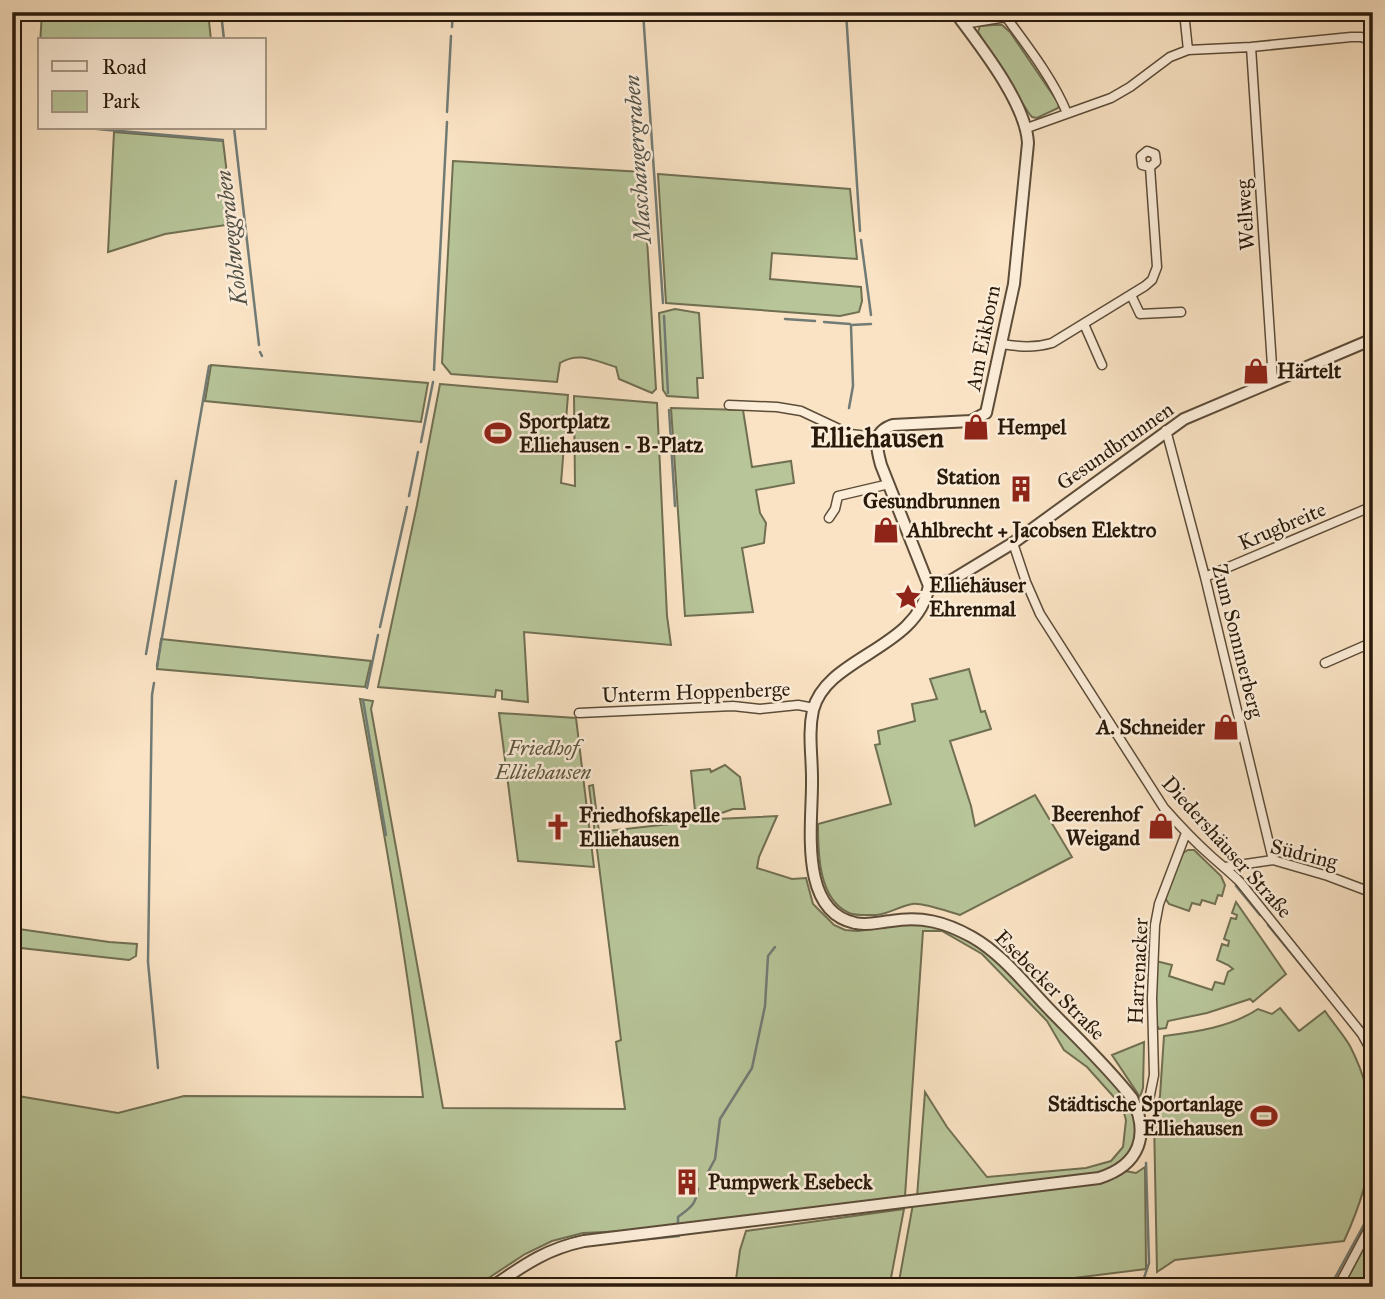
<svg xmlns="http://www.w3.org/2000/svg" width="1385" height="1299" font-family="'IM FELL Great Primer',serif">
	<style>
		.green { fill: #b7c599; stroke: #706f52; stroke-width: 2 }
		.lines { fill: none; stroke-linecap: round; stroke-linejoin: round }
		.stream { stroke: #717b75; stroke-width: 2.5 }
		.minor-casing { stroke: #5c4c38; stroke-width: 11 }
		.tertiary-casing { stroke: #5c4c38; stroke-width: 14 }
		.minor { stroke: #fcedd9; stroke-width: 8 }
		.tertiary { stroke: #fcedd9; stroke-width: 10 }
		.labels { text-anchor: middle; stroke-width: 5; stroke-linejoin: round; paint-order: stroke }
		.street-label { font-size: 21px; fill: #28190a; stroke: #fcedd9 }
		.poi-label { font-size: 21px; font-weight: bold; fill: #28190a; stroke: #fcedd9; text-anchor: start }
		.park-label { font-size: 21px; font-style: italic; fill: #5a553c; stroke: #fcedd9 }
		.water-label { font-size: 23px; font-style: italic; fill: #525249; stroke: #fcedd9 }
		.district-label { font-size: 28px; font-weight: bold; fill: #28190a; stroke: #fcedd9 }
	</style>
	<rect width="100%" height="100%" fill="#fae3c4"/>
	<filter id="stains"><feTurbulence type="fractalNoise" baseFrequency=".00286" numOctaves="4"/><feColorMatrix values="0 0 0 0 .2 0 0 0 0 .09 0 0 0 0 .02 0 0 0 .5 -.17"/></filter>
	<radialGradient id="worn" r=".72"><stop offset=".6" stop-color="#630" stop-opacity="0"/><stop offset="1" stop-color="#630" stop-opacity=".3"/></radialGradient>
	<!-- green -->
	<path class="green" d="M42,12H208L211,40H40V78H38Z
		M993,25H1002L1010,32L1059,104L1058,108L1037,118L1032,117L1028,112L978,32L980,26Z
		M114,132L223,141L233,224L165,234L108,252Z
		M453,161L643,172L656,389L652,393L619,379L616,367C595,361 579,351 560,363L557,382L451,374L442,363Z
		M658,174L850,189L857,259L772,253L770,279L861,287L862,301L859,312L840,316L666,303Z
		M675,309L699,313L703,378H697L698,398L667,396L663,390L659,313Z
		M211,365L428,383L421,422L205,401Z
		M440,384L568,395L561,483L575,486L574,396L657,403L667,616L671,645L524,632L528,702L502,699V691L496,690L495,697L378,687L417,505Z
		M671,408L743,410L752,467L791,461L794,483L756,490L760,513L766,523L764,543L742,548L753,612L685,616Z
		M161,639L371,661L365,687L157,669Z
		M969,669L981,712L985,711L991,729L950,741L971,806L975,826L1035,795L1072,857L960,915C949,912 922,902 912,904C900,906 889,914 876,915C868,915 856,916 849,913C818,899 818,852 818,824L891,804L875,745L880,744L878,731L915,721L912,704L937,699L930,679Z
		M360,699L373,701L371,709L443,1108L625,1109L616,1042L621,1040L589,786L593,785L599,832L696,821L691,771L710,769L711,772L725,765L740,777L745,809H733L716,815L717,819L777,816L759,857L757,868L792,879L806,878L813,904L834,925L845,930L858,931L924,922L963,936L993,957L1125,1094L1137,1120L1134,1147L1119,1165L1102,1173L917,1197L925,1092L947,1127L987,1177L1086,1168L1111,1161L1123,1147L1126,1120L1122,1106L1087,1067L1064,1050L1047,1021L982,954L942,931H923L905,1196L649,1230L583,1233L552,1241L525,1254L475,1287H12V1095L118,1113L184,1096L423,1097C408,964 384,832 360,699Z
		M499,713L576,718L594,867L518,861Z
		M1188,850H1194L1221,876L1225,885L1222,896L1218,895L1215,904L1202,900L1200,905L1192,903L1189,911L1169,904L1165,898L1183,853Z
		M1236,902L1286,974L1253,1002L1250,999L1207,1013L1168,1021L1166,1028L1159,1029L1156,1024V961L1172,965L1169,976L1212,990L1215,982L1224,984L1228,972L1233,969L1228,965L1217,960L1222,944L1228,946L1229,941L1224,939L1231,918L1236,919L1237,915L1232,913Z
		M12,928L109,942L137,944L136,956L129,960L12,947Z
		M1280,1008L1299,1031L1325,1011C1333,1023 1343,1034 1350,1046C1385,1114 1375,1174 1344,1241L1175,1260L1157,1272L1154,1119L1160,1096L1164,1036C1196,1032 1231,1027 1258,1009L1272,1014Z
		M1144,1042L1143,1088L1140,1097L1112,1055Z
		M1145,1167L1146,1269L1003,1287H898L913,1204L1125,1171L1136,1173Z
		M904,1209L890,1283L857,1287H735L740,1250L746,1231Z
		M1373,1231V1287H1343Z"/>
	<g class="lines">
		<!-- stream -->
		<path class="stream" d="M221,12L224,40
			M643,12L663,303
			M846,12L860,231
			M1353,16V12
			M452,27L453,12
			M447,112L451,36
			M234,128L259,345
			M97,129L223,140
			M861,240L871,315
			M664,316L668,393
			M785,319L815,321
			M824,322L850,324
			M851,325L871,324
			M260,352L262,356
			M434,370L447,122
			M849,408L853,386L851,326
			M669,410L675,506
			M421,442L433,382
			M409,496L418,452
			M380,627L407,507
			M146,654L176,481
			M157,666L209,366
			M154,683L152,695L148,962L158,1068
			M367,688L378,635
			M363,700L386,835
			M1236,886L1260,915
			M1268,925L1319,987
			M1290,938L1362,1028
			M707,1174L715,1159L720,1119L752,1068L765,1006L768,956L775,947
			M678,1223V1217C691,1207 695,1206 698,1189
			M629,1241L679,1236
			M1141,1287L1149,1263L1146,1163
			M1330,1287L1373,1208
			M1358,1287L1373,1265"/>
		<!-- minor casing -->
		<g class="minor-casing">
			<path id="minor" d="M1184,12L1188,50
				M964,24L1006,17C1028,47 1053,79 1067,113
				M1251,47L1273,381
				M1027,128L1111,98L1130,87L1170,57L1188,50L1251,47L1351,37H1361L1373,41
				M1131,295L1140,314L1181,312
				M1084,324L1102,365
				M1002,344C1020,347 1035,348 1052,343L1145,286L1152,280L1157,267L1150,167L1156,162L1155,154L1147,151L1141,156L1142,165L1150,167
				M729,405L777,407L801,411L850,434L877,437
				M1166,430L1205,577L1273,860
				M829,518L835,509L838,496L889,484
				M1013,543L1026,582L1040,614L1164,808C1179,825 1194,841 1211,856C1221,865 1230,872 1240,882L1362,1034L1373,1054
				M1205,577L1373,506
				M1325,663L1373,642
				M579,713L733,706L760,709L798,705L814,708
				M1225,867L1273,860L1328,876L1373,893
				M1138,1110L1149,1100L1154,1075L1152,998L1155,925L1159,904L1186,833
				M1338,1287L1373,1221"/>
		</g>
		<!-- tertiary casing -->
		<g class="tertiary-casing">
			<path id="tertiary" d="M929,586L952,580L1013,543L1184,419L1373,339
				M492,1287C524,1265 546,1249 584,1241L1099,1178C1140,1165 1150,1135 1132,1098C1107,1066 1077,1038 1049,1009C1025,984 1002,954 972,937C945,922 922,916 891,921C879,922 867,926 855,923C797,911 813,821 812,778C812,755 808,733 813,710C827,656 917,650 929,586L881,465C876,447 872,432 893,425L971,421L986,413L1014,284L1028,143C1026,103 979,44 955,12"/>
		</g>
		<!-- minor -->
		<use href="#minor" class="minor"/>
		<!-- tertiary -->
		<use href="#tertiary" class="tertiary"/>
	</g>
	<!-- icons -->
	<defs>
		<g id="shop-bare" transform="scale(2.1)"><path d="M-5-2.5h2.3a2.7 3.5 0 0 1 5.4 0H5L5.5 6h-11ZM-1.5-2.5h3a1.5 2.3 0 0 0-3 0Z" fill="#8f2418" stroke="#fcedd9" stroke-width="2.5" paint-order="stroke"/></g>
		<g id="stadium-bare" transform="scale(2.1)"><path d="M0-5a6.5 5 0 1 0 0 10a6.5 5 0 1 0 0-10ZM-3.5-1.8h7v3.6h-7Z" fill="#8f2418" stroke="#fcedd9" stroke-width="2.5" paint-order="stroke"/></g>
		<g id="building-bare" transform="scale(2.1)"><path d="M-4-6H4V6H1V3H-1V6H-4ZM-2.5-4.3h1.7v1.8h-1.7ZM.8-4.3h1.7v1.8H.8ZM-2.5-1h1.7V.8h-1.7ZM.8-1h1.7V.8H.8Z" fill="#8f2418" stroke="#fcedd9" stroke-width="2.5" paint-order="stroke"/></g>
		<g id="sight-bare" transform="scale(2.1)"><path d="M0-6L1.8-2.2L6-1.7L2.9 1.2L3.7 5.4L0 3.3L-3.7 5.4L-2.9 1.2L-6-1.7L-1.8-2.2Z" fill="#8f2418" stroke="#fcedd9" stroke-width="2.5" paint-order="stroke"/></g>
		<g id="church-bare" transform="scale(2.1)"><path d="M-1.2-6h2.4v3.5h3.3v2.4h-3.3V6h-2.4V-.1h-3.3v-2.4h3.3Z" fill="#8f2418" stroke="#fcedd9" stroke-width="2.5" paint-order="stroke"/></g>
	</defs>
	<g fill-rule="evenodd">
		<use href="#shop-bare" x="1256" y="371"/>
		<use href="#shop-bare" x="976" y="427"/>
		<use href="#stadium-bare" x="498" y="433"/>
		<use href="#building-bare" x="1021" y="489"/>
		<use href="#shop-bare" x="886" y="530"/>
		<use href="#sight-bare" x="908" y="597"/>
		<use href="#shop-bare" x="1226" y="727"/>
		<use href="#shop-bare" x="1161" y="826"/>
		<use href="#church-bare" x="558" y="827"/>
		<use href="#stadium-bare" x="1264" y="1116"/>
		<use href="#building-bare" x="687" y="1182"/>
	</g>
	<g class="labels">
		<!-- street labels -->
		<g class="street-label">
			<text transform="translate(1245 215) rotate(-94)" y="7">Wellweg</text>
			<text transform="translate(983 338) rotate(-79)" y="7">Am Eikborn</text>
			<text transform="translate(1115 446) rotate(-35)" y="7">Gesundbrunnen</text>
			<text transform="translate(1282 526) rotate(-23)" y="7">Krugbreite</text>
			<text transform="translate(1238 641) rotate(76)" y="7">Zum Sommerberg</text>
			<text transform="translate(696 692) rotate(-2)" y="7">Unterm Hoppenberge</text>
			<text transform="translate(1227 847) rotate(48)" y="7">Diedershäuser Straße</text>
			<text transform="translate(1304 854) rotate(14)" y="7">Südring</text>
			<text transform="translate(1138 971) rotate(-87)" y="7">Harrenacker</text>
			<text transform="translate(1050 985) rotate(45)" y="7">Esebecker Straße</text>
		</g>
		<!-- poi labels -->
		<g class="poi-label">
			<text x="1277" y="378">Härtelt</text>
			<text x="519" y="428">Sportplatz<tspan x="519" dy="24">Elliehausen - B-Platz</tspan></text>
			<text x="997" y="434">Hempel</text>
			<text x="1000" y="484" text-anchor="end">Station<tspan x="1000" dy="24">Gesundbrunnen</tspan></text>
			<text x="907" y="537">Ahlbrecht + Jacobsen Elektro</text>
			<text x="929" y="592">Elliehäuser<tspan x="929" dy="24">Ehrenmal</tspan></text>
			<text x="1205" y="734" text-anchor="end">A. Schneider</text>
			<text x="1140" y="821" text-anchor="end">Beerenhof<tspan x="1140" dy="24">Weigand</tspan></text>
			<text x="579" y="822">Friedhofskapelle<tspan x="579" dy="24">Elliehausen</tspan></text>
			<text x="1243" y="1111" text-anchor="end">Städtische Sportanlage<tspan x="1243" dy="24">Elliehausen</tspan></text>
			<text x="708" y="1189">Pumpwerk Esebeck</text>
		</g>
		<!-- park labels -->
		<g class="park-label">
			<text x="543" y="755">Friedhof<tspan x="543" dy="24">Elliehausen</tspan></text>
		</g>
		<!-- water labels -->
		<g class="water-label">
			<text transform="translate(637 159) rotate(-94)" y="8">Maschangergraben</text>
			<text transform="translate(231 238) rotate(-97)" y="8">Kohlweggraben</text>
		</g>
		<!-- district labels -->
		<g class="district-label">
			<text x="877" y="447">Elliehausen</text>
		</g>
	</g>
	<!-- margin -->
	<rect width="1385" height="1299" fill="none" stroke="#fae3c4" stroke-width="42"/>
	<rect x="14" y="14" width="1357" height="1271" fill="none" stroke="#28190a" stroke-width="3.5"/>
	<rect x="21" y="21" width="1343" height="1257" fill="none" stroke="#28190a" stroke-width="2"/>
	<!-- legend -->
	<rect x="38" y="38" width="228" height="91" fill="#fcedd9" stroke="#a79886" stroke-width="2"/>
	<rect x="52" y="61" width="35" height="10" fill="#fcedd9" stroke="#a79886" stroke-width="2"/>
	<text x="102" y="74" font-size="21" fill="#28190a">Road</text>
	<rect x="52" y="91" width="35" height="21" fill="#b7c599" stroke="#a79886" stroke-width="2"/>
	<text x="102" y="108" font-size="21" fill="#28190a">Park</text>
	<rect width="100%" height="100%" filter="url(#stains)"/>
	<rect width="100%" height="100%" fill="url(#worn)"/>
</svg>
